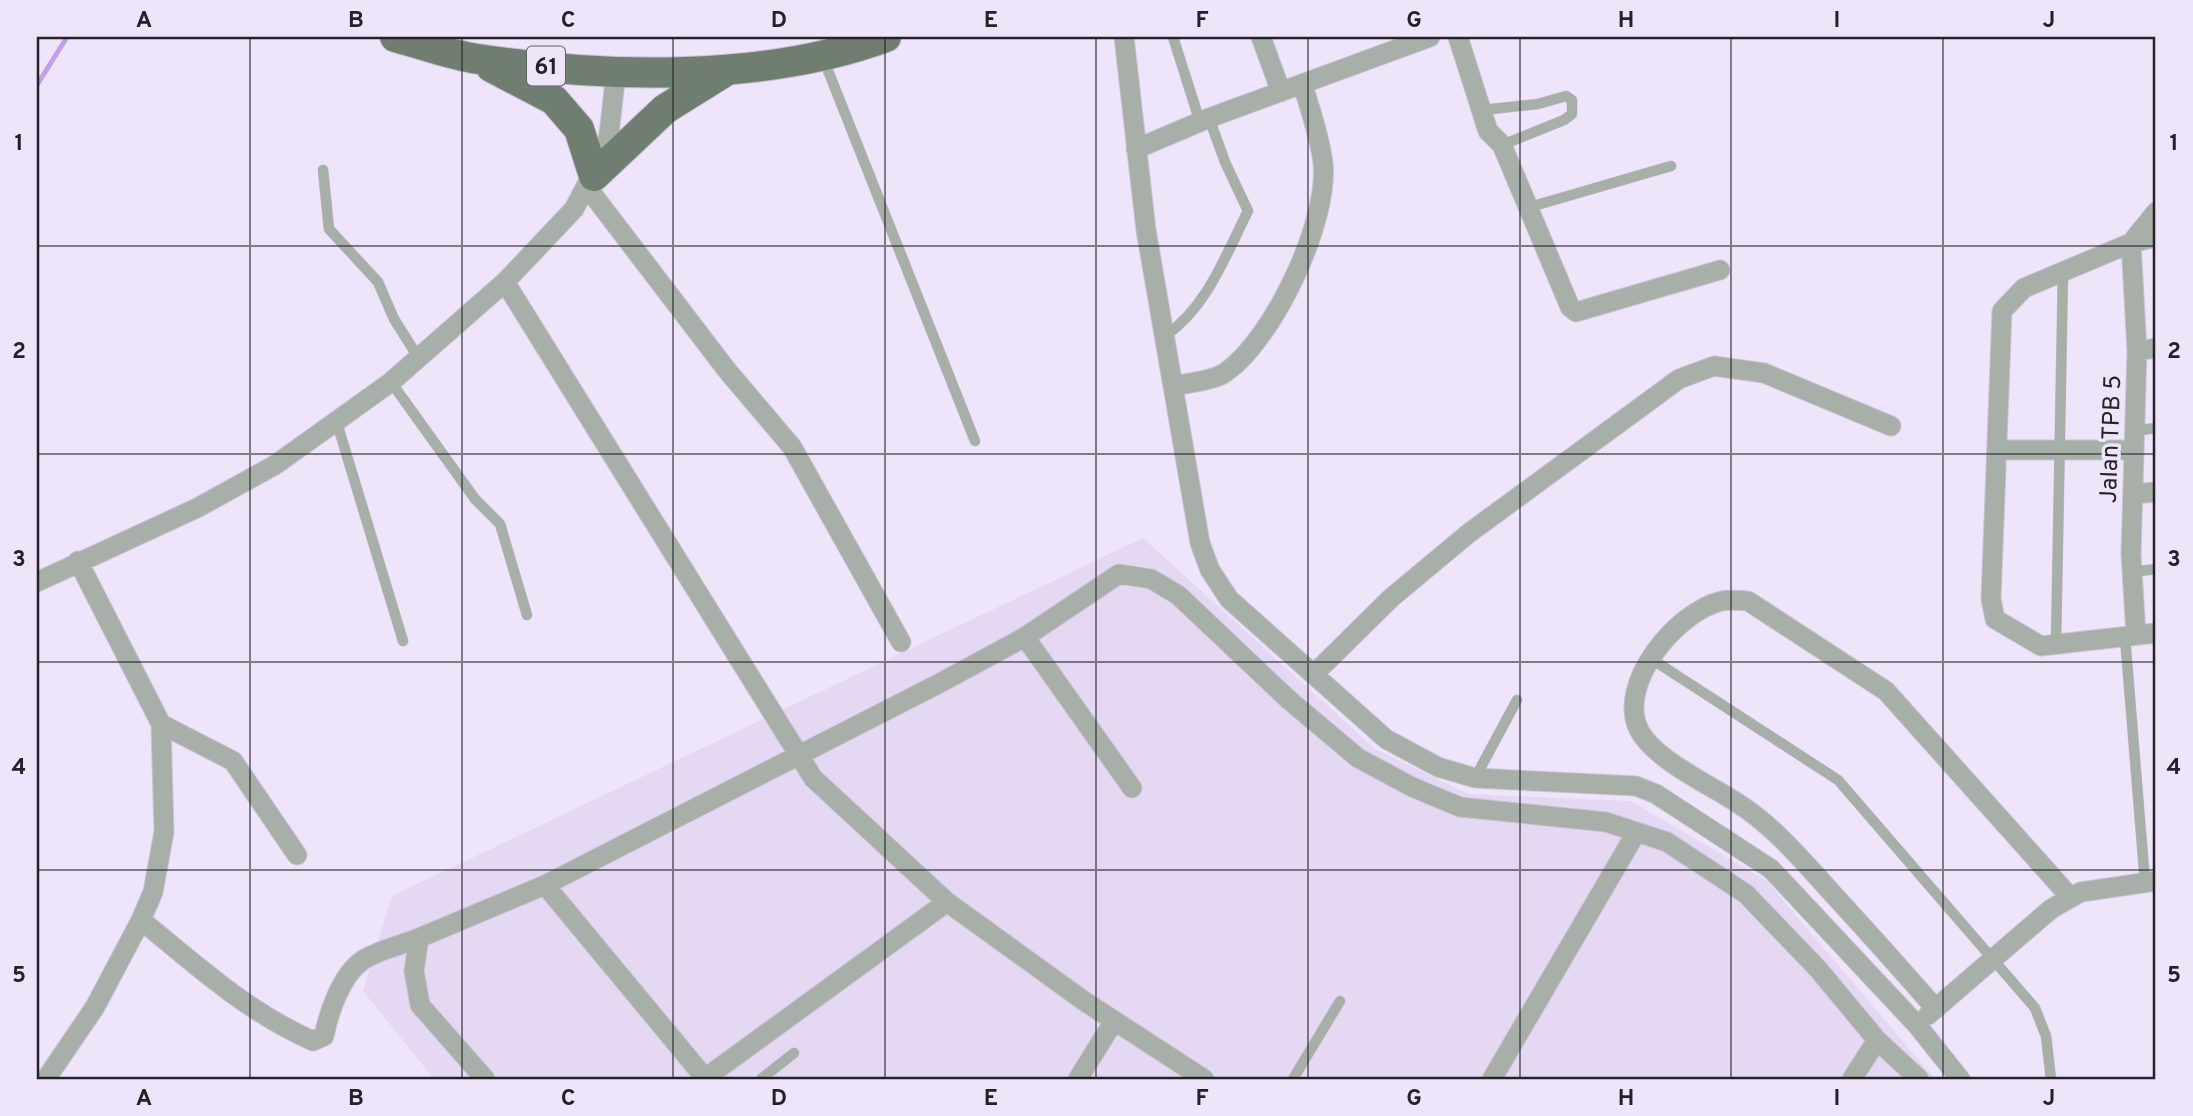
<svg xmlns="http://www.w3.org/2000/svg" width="2193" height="1116" font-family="Overpass,sans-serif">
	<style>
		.built { fill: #e4d8f3 }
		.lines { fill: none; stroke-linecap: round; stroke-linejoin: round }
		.stream { stroke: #c2a0e7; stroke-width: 5 }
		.lane-casing { stroke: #cbc2d4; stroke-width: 11 }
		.street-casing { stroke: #cbc2d4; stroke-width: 21 }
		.primary-casing { stroke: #cbc2d4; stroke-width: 32 }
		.lane { stroke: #a7afa8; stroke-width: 10 }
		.street { stroke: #a7afa8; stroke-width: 19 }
		.primary { stroke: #707e72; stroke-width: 30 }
		.grid { fill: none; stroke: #252129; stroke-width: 2; stroke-opacity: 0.55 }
		.labels { text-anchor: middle; stroke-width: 7; stroke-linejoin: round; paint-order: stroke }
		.shield { fill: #efe5fa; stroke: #625c68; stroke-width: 2 }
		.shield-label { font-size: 23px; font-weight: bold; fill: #252129 }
		.street-label { font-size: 24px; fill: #252129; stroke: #efe5fa }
		.neatline { fill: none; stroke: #252129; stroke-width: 2.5 }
		.grid-label { font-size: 23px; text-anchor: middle; font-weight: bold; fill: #252129 }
	</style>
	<rect width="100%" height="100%" fill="#efe5fa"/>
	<!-- built -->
	<path class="built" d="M1143,538L1375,749L1469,794L1631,801L1767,881L1935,1079H434L363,991L392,896Z"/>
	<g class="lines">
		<!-- stream -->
		<path class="stream" d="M37,85L67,37"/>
		<!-- lane casing -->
		<g class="lane-casing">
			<path id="lane" d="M1173,37L1200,122
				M823,58L975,441
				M1482,110L1538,104L1566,96L1572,100V114L1564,120L1502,145
				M323,170L329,229L378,282L394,319L418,357
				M1530,207L1671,166
				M1165,336C1208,306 1225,256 1248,211L1225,162L1209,118
				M391,382L475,499L500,524L527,615
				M337,423L403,641
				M2135,431L2156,428
				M2132,572L2156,569
				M2125,637L2145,882
				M2056,644L2063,271
				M1650,658L1838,780L2035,1008L2046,1036L2051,1079
				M1475,778L1517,700
				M761,1079L794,1053
				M1293,1079L1340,1001"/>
		</g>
		<!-- street casing -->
		<g class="street-casing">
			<path id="street" d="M1124,37L1146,230L1200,543L1210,570L1229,599L1386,739L1438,767L1475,778L1636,786L1656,794L1771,869L1917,1025L1960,1079
				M1261,37L1281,92
				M1458,37L1488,131L1502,145L1570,307L1576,312L1720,270
				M1136,149L1209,118L1430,37
				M587,187L726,369L792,447L901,642
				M2156,237L2131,243L2024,288L2002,311L1991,599L1995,619L2041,646L2156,633
				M505,282L813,778L947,902L1084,1001L1204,1079
				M2137,351L2156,348
				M1175,386C1190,382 1214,381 1226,372C1274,338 1329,221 1323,163C1320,137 1310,110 1303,85
				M1997,450H2134
				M2133,494L2156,492
				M37,582L197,508L275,465L391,382L505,282L574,209L604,152L609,134L616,73
				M2136,635L2131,554L2137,351L2131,243L2156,212
				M1025,637L1132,788
				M1315,673L1391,598L1469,533L1679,379L1714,366L1764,373L1891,426
				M161,724L233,761L297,855
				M545,885L705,1078
				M141,920C196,965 247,1012 313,1041L324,1036C329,1012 341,975 363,960C378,950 402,945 419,938
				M1935,1008C1901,969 1867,931 1832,893C1802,860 1774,826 1736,802C1708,784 1654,759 1639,730C1616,684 1677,611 1722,601C1730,599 1740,601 1748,601L1886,691L2071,898
				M1928,1015L2051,909L2081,892L2156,881
				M46,1079L95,1007L141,920L153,892L164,832L161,724L78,561
				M485,1079L420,1005L414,971L419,938L545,885L940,683L1025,637L1119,574L1151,579L1178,595L1289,700L1358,758L1412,787L1460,807L1606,822L1667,842L1746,894L1818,969L1877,1040L1919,1079
				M704,1079L947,902
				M1078,1079L1114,1021
				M1492,1079L1636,833
				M1852,1079L1877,1040"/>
		</g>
		<!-- primary casing -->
		<g class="primary-casing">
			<path id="primary" d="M395,37C422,44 450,55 478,59C604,78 765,82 886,37
				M491,67L554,100L579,129L594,176L665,109L726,71"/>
		</g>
		<!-- lane -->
		<use href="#lane" class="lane"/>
		<!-- street -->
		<use href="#street" class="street"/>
		<!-- primary -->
		<use href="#primary" class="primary"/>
	</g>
	<!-- grid -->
	<path class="grid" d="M250,37V1079M462,37V1079M673,37V1079M885,37V1079M1096,37V1079M1308,37V1079M1520,37V1079M1731,37V1079M1943,37V1079M37,246H2156M37,454H2156M37,662H2156M37,870H2156"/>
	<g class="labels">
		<!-- shield labels -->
		<rect class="shield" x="527" y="46.5" width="38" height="39" rx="5"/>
		<g class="shield-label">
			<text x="546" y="74">61</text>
		</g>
		<!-- street labels -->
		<g class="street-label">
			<text transform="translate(2110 439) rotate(-88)" y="8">Jalan TPB 5</text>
		</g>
	</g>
	<!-- border -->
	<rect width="2193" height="1116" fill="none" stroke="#efe5fa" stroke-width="77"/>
	<rect x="38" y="38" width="2116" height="1040" class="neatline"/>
	<g class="grid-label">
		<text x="144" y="27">A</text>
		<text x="356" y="27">B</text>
		<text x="568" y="27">C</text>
		<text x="779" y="27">D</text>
		<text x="991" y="27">E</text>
		<text x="1202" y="27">F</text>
		<text x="1414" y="27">G</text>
		<text x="1626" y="27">H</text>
		<text x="1837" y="27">I</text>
		<text x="2049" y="27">J</text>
		<text x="19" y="150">1</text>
		<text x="2174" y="150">1</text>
		<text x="19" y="358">2</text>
		<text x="2174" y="358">2</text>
		<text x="19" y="566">3</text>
		<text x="2174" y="566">3</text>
		<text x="19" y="774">4</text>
		<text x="2174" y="774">4</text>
		<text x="19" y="982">5</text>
		<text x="2174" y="982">5</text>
		<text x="144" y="1105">A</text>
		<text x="356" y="1105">B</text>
		<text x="568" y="1105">C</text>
		<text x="779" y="1105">D</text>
		<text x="991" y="1105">E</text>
		<text x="1202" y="1105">F</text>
		<text x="1414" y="1105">G</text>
		<text x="1626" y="1105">H</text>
		<text x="1837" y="1105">I</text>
		<text x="2049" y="1105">J</text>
	</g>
</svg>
